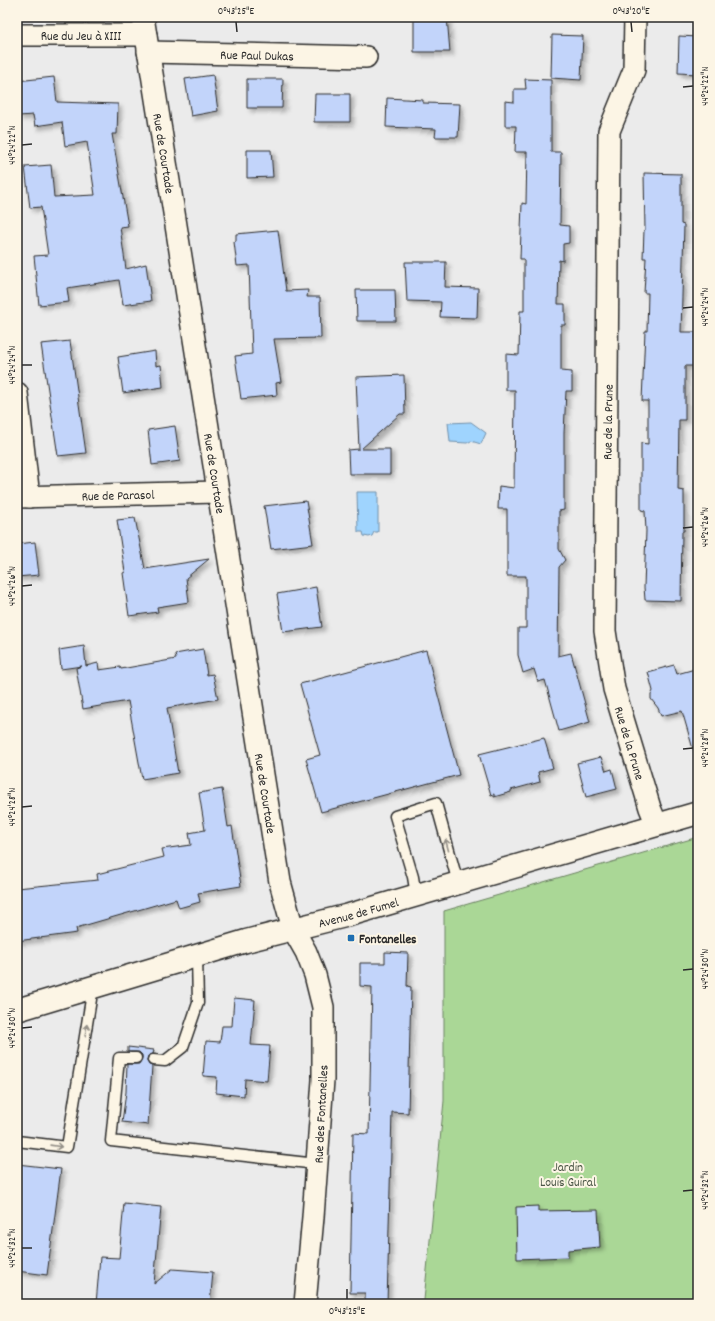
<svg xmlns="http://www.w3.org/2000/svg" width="715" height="1321" font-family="Dekko,sans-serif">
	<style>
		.green { fill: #aad796; stroke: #6a8160 }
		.water { fill: #9fd4fe; stroke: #7190aa }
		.building { fill: #c2d4fa; stroke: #2b2b2b; filter: url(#shadow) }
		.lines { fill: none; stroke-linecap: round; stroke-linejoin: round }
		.lane-casing { stroke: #2b2b2b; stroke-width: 13 }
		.street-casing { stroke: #2b2b2b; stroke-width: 24 }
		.secondary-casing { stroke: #2b2b2b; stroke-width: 25 }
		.lane { stroke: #fcf5e5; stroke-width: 10 }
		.street { stroke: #fcf5e5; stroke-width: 21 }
		.secondary { stroke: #fcf5e5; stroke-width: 22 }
		.oneway { stroke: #949088 }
		.ticks { fill: none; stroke: #2b2b2b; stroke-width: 1.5 }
		.poi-dot { fill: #1f6fb2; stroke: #fcf5e5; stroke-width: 1.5 }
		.labels { text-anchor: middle; stroke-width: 4; stroke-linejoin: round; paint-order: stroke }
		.street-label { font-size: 13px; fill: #2b2b2b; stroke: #fcf5e5 }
		.poi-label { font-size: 13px; font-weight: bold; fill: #2b2b2b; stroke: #fcf5e5; text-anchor: start }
		.park-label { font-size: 13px; fill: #4b5646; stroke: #fcf5e5 }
		.neatline { fill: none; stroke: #2b2b2b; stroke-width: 1.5 }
		.ticks-label { font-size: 10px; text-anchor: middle; fill: #2b2b2b }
	</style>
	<defs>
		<filter id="shadow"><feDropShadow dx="3.5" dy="3.5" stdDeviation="2" flood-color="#0004"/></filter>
	</defs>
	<rect width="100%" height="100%" fill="#ebebeb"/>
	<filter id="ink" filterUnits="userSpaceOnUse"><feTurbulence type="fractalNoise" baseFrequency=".025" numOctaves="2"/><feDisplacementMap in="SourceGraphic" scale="8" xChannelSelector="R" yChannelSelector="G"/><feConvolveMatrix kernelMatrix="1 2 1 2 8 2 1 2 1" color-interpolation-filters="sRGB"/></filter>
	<g filter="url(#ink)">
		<!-- green -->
		<path class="green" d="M698,837V1304H426L424,1300L444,1101V911Z"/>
		<!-- water -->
		<path class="water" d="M471,422L486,433L481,444L471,441L467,443L450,442L448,423Z
			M357,492H378V532H374L372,536L369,537L364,536L363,532H358Z"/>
		<!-- building -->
		<path class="building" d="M414,17H447L450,52H414Z
			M552,35L583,36L581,80L551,78Z
			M679,36L698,37V74L678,73Z
			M213,75L218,111L191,116L185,79Z
			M54,77L57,102L118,104L117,134H112L128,226L120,227L126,269L146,264L151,301L123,305L119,280L67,288L69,302L39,305L34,256L48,255L41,207L30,208L25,167L51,165L54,197L95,195L87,142L65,146L62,122L35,126L33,115L19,116L17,105V81Z
			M247,79H283L282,108H247Z
			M525,79L551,80V152H561L560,225L569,226V243L563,244V261L559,260L558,304H565V325H561V371L572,372V391H566L564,433V510L559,511V549L565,560L559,567L558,656L571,653L590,722L559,731L545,680L538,682L534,669L523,673L518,655V628H526V576H507V509H498L499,486L514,488L515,390H506V354L519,355L520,311H524V259H520L522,203L526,204L527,152H515L516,126H505V101L514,102V89H526Z
			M315,94H350V122H314Z
			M387,98L423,100V103L460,104L458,137H435L436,129L386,127Z
			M247,150H271L273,177L247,178Z
			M644,173L681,174V224L684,225L681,332H696L695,366H685V420H679L678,490L684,491V531H682L681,601L645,600L644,587L646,531L645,511L641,510V443L648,444V401H642L645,331H647L648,293H644L646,258H643L644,230H645Z
			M278,230L286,291L308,290L307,297H320L321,338L274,339L281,382L276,383L277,395L241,399L235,356L252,354L249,265L237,266L234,242L236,241V234Z
			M405,262H446L445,287L478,288L477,318L440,317L441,302L407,301Z
			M356,290H395L396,321H357Z
			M70,341L86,453L58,456L41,344Z
			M155,351L156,366L161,365L163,387L123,393L118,357Z
			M404,375L405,414H400L361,449H390V474H349L348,450L359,449L356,377Z
			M175,426L180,461L152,465L148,430Z
			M306,501L313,544L271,549L264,506Z
			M135,518L145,569L209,559L186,578L189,602L157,607L158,612L129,616L123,573L125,572L117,520Z
			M35,542L39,575L17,577V544Z
			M316,587L322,627L283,632L277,594Z
			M84,646L86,666L98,663L99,670L120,667L121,669L176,659L175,654L203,649L207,675L213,674L218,699L167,708L178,773L142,779L128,701L83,709L76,668L82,666L61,669L59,650Z
			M426,650L459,775L321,812L306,759L320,755L300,684Z
			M674,665L677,674L695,669L698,679V748L693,749L682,711L661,716L658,708L651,699V695L653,691L648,672Z
			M544,738L553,768L538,772L540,782L511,790V792L494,797V794L491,795L479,754Z
			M601,757L606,771L612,769L617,789L586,797L577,763Z
			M222,789L228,827L232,826L241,886L198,893L200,902L179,908L176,899L76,928L77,933L17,941V888L98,880L97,874L164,857L162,849L191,845L189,833L205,830L199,793Z
			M385,952L408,953L407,986L411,987L408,1113L392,1112L387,1304H365V1293H350L353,1133L369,1134L372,987L360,986V963H385Z
			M234,998L255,1000L251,1045L270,1046L267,1081L245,1079L244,1096L216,1093L217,1077L203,1076L206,1041L220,1042L222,1026H232Z
			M128,1047L154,1050L153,1054L148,1056L147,1060L149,1065L152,1066L148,1125L122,1122L126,1092L127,1064H139L142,1058V1055L139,1052H128Z
			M17,1164L61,1169L47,1275L17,1271Z
			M124,1203L161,1207L154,1284L172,1269L213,1272L210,1304H96L100,1257L119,1258Z
			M538,1206V1211L598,1210L600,1247L568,1250V1257L517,1259L516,1207Z"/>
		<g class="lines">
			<!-- lane casing -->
			<g class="lane-casing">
				<path id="lane" d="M416,895L413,877L395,816L436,803L458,883
					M136,1058H119L111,1141L317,1164
					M153,1060L165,1061L183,1047L198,1003L197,956
					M17,1141L67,1147L93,987"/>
			</g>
			<!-- street casing -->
			<g class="street-casing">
				<g id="street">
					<path id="s1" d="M143,17L280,882L293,929L306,952L315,975L323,1007V1080L313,1217L305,1304"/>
					<path id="s2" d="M635,17L634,70L609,131L605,631L614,689L650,808L657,825"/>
					<path id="s3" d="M17,35H146"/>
					<path id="s4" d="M148,52L366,57"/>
					<path d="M17,393L29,497"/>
					<path id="s5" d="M17,497L218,492"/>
				</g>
			</g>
			<!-- secondary casing -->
			<g class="secondary-casing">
				<g id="secondary">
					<path id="s6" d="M17,1010L246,941L349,915L698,813"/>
				</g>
			</g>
			<!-- lane -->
			<use href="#lane" class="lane"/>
			<!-- street -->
			<use href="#street" class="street"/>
			<!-- secondary -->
			<use href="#secondary" class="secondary"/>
		</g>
		<!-- one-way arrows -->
		<defs><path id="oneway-shaft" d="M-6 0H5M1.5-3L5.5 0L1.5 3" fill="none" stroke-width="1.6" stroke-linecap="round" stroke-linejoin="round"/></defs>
		<g class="oneway">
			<use href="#oneway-shaft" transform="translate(447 845) rotate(-105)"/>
			<use href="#oneway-shaft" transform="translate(86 1030) rotate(-81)"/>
			<use href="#oneway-shaft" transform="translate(56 1146) rotate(8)"/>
		</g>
	</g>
	<!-- ticks -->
	<path class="ticks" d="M236,22L237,32M631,22L632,32M683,87L693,86M22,145L32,144M683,308L693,307M22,365H32M683,528L693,527M22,586L32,585M683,749L693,748M22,807L32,806M683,970L693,969M22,1028L32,1027M683,1191L693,1190M22,1248H32M347,1289V1299"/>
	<!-- markers -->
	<rect class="poi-dot" x="347" y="934" width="8" height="8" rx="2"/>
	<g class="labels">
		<!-- street labels -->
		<g class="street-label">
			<text dy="5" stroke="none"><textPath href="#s3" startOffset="64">Rue du Jeu à XIII</textPath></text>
			<text dy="5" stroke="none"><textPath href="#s4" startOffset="109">Rue Paul Dukas</textPath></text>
			<text dy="5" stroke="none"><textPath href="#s1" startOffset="138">Rue de Courtade</textPath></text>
			<text transform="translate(607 422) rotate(-89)" y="5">Rue de la Prune</text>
			<text dy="5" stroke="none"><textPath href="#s1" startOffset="462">Rue de Courtade</textPath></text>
			<text dy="5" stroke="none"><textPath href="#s5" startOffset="101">Rue de Parasol</textPath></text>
			<text dy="5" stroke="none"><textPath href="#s2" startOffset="734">Rue de la Prune</textPath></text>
			<text dy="5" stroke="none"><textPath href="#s1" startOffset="786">Rue de Courtade</textPath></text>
			<text dy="5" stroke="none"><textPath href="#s6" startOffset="355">Avenue de Fumel</textPath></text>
			<text transform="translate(320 1114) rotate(-87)" y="5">Rue des Fontanelles</text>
		</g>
		<!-- poi labels -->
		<g class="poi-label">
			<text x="359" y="943">Fontanelles</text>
		</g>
		<!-- park labels -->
		<g class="park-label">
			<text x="568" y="1171">Jardin<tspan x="568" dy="15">Louis Guiral</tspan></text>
		</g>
	</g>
	<!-- margin -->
	<rect width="715" height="1321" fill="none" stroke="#fcf5e5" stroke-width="44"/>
	<rect x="22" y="22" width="671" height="1277" class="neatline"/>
	<g class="ticks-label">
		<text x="236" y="14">0°43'25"E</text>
		<text x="631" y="14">0°43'20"E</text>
		<text transform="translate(704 86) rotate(-90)" y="4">44°24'22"N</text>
		<text transform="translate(11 145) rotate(-90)" y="4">44°24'22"N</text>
		<text transform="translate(704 307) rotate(-90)" y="4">44°24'24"N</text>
		<text transform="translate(11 365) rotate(-90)" y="4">44°24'24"N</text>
		<text transform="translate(704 527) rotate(-90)" y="4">44°24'26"N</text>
		<text transform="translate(11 586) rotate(-90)" y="4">44°24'26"N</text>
		<text transform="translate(704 748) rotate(-90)" y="4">44°24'28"N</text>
		<text transform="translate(11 807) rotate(-90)" y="4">44°24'28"N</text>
		<text transform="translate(704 969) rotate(-90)" y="4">44°24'30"N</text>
		<text transform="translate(11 1028) rotate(-90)" y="4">44°24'30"N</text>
		<text transform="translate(704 1190) rotate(-90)" y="4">44°24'32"N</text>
		<text transform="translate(11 1248) rotate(-90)" y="4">44°24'32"N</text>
		<text x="347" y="1314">0°43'25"E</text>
	</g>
</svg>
